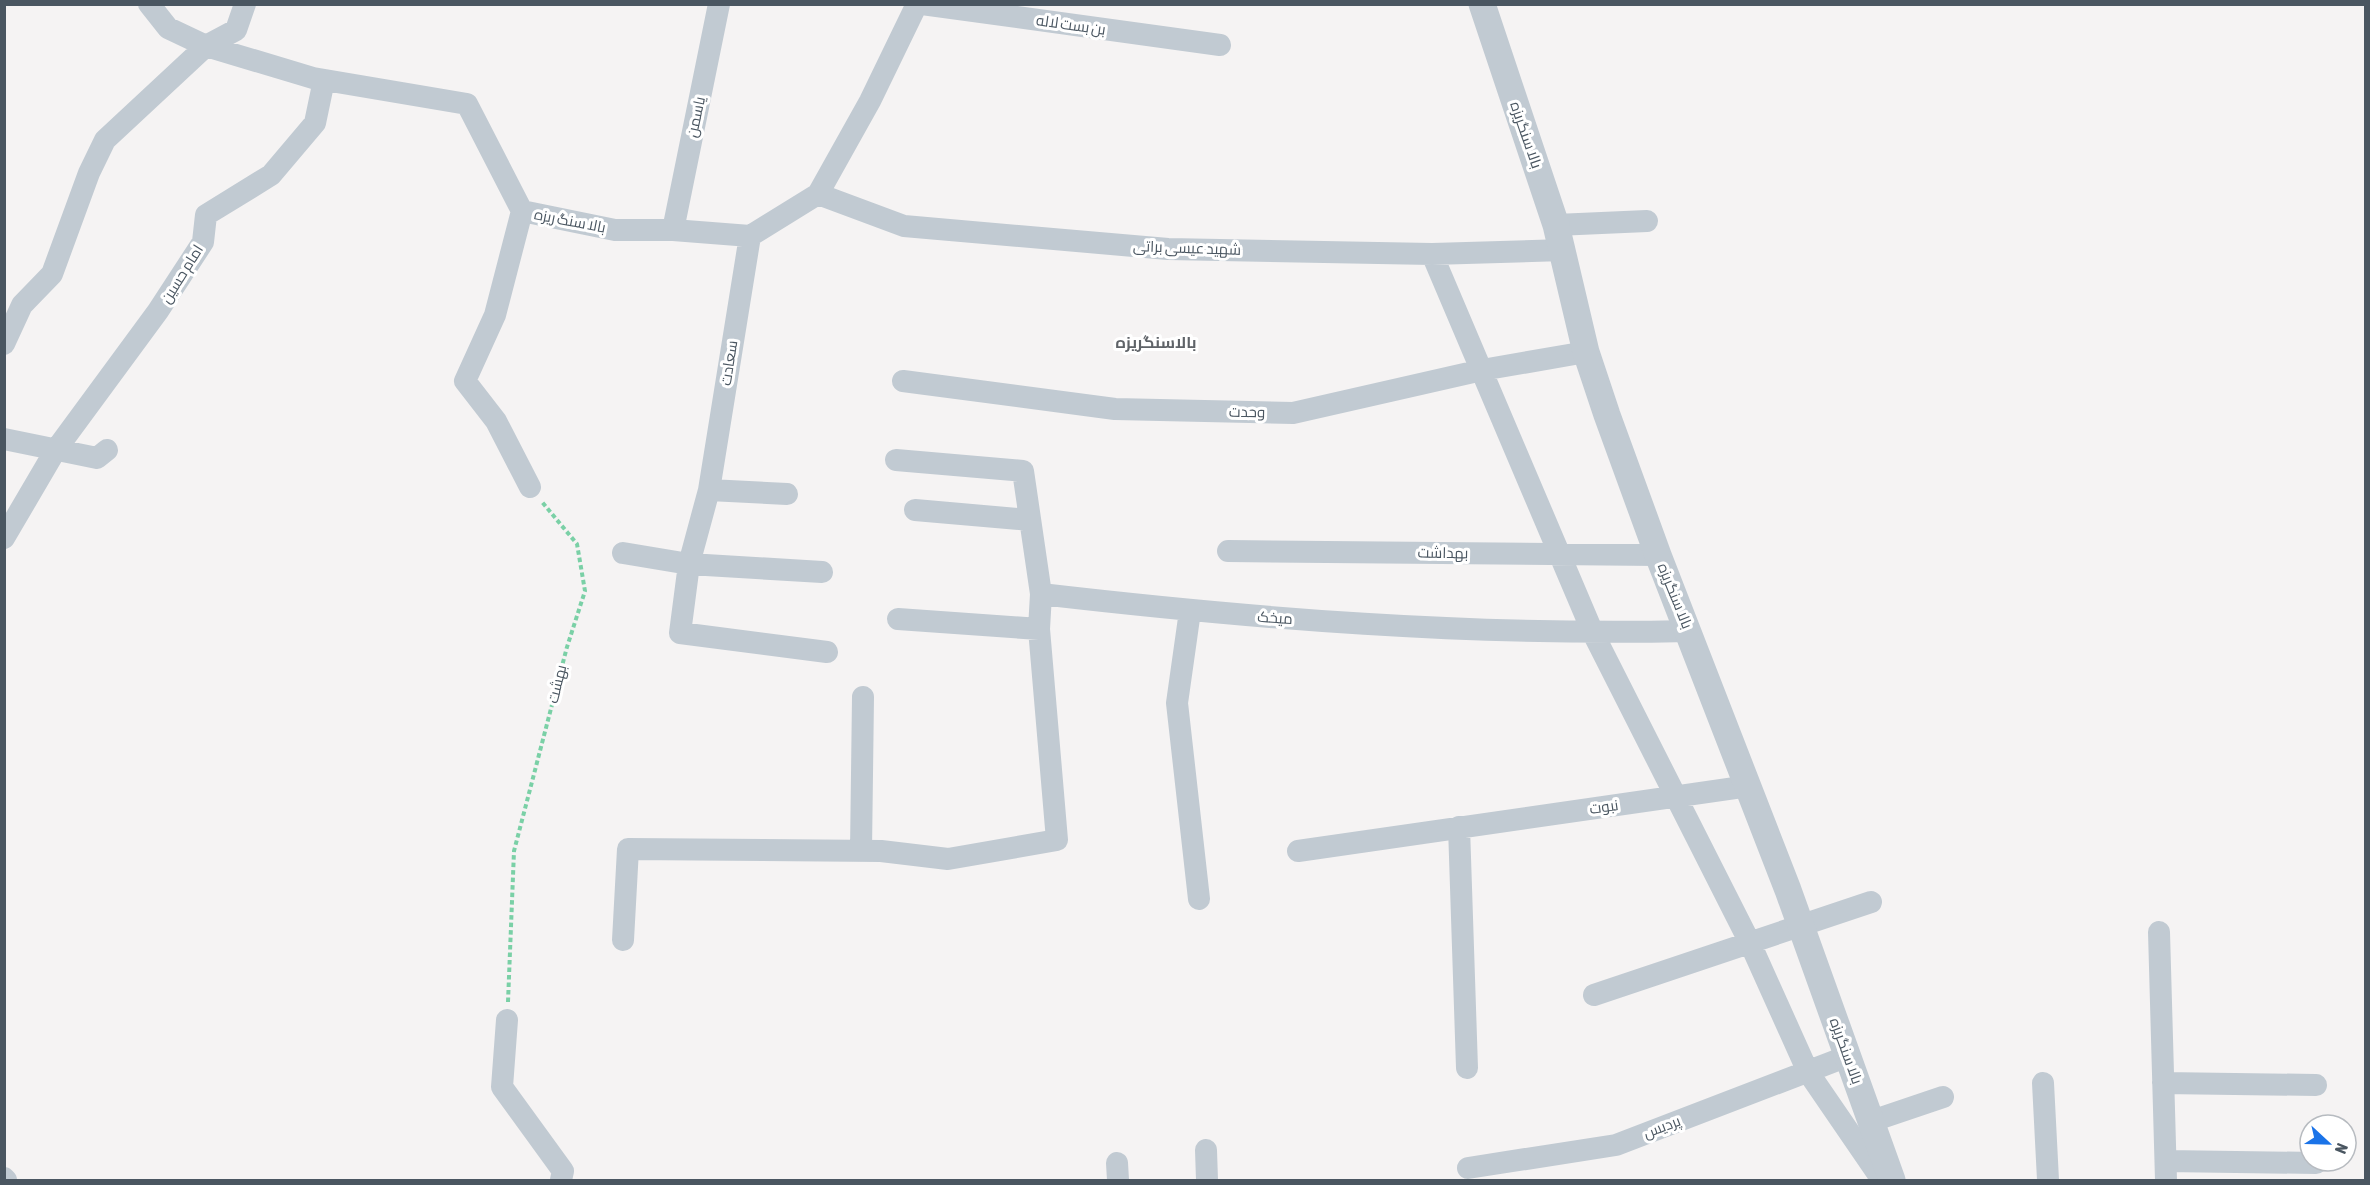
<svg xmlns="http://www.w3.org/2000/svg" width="2370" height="1185" font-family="'Asap Condensed',Cairo,sans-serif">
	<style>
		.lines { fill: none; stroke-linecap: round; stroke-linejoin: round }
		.path { stroke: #7ad0a6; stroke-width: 4; stroke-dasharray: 4.5 3; stroke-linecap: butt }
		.minor { stroke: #c1cad2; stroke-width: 22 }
		.tertiary { stroke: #c1cad2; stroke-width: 27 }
		.labels { text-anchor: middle; stroke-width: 6; stroke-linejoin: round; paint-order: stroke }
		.street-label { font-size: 15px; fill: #4a5661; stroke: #fff }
		.neighbourhood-label { font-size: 16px; font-weight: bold; fill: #5f6368; stroke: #fff }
	</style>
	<rect width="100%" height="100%" fill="#f5f3f3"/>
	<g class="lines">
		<!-- path -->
		<path class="path" d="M508,1002L514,851L567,647L585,591L577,544L542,502"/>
		<!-- minor -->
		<path class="minor" d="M149,4L168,28L206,46L313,78L467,104L522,211L615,230H673L750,236L818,194L870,101L917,4
			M922,4L1220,45
			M818,194L904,226L1168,249L1432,254L1564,250
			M522,211L495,315L465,381L496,421L530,487
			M1556,225L1647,221
			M673,230L719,4
			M1432,254L1593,633L1750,943L1808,1072L1882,1180
			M4,344L22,305L52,274L89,173L105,140L206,46L236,30L245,4
			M903,381L1115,409L1293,413L1482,370L1586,352
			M4,439L97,458L107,450
			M896,460L1023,471L1041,594
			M709,490L787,494
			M915,510L1030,520
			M4,538L55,451L158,311L203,242L206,215L271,175L315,123L324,80
			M1228,551L1658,555
			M623,553L689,564L709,490L750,236
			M822,572L689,564L680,633L827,652
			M1190,611L1177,703L1199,899
			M898,619L1039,629L1041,594C1256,619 1472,636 1689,631
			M1459,827L1467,1068
			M861,851L863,697
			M1298,851L1749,786
			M2159,932L2166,1180
			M623,940L628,849L881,851L948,859L1057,840L1039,629
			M1594,995L1871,902
			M507,1020L502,1087L563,1171L561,1180
			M2043,1083L2048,1180
			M2163,1083L2316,1085
			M1872,1121L1943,1097
			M1206,1150L1207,1180
			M2166,1161L2316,1163
			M1117,1163L1118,1180
			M1468,1168L1616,1145L1848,1056
			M4,1178L6,1180"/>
		<!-- tertiary -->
		<path class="tertiary" d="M1482,4L1556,225L1586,352L1607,415L1658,555L1788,890L1892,1180"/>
	</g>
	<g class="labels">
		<!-- street labels -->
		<g class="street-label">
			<text transform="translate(1071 25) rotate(8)" y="5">بن بست لاله</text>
			<text transform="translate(696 117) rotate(-78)" y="5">یاسمن</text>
			<text transform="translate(1526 135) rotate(71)" y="5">بالا سنگریزه</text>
			<text transform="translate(570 221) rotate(11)" y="5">بالا سنگ ریزه</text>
			<text transform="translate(1187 248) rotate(2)" y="5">شهید عیسی براتی</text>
			<text transform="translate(182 274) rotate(-58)" y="5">امام حسین</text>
			<text transform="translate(729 363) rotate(-81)" y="5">سعادت</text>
			<text transform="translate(1247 412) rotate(1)" y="5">وحدت</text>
			<text transform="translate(1443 553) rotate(1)" y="5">بهداشت</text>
			<text transform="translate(1675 596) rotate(68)" y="5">بالا سنگریزه</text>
			<text transform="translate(1275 618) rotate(4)" y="5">میخک</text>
			<text transform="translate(557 684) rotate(-76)" y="5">بهشت</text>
			<text transform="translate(1604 807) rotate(-8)" y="5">نبوت</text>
			<text transform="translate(1846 1051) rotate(70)" y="5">بالا سنگریزه</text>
			<text transform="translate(1662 1127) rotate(-21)" y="5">پردیس</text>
		</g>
		<!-- neighbourhood labels -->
		<g class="neighbourhood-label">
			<text x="1156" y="348">بالاسنگریزه</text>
		</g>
	</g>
	<!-- border -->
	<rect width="2370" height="1185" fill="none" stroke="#4a5661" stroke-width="12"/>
	<!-- north arrow -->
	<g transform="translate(2328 1143) rotate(112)"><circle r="28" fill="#ffffff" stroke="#b7bbc0" stroke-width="1.5"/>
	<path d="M0-4.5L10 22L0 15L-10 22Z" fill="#1a73e8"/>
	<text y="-9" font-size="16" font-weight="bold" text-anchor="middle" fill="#4a5661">N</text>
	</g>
</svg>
